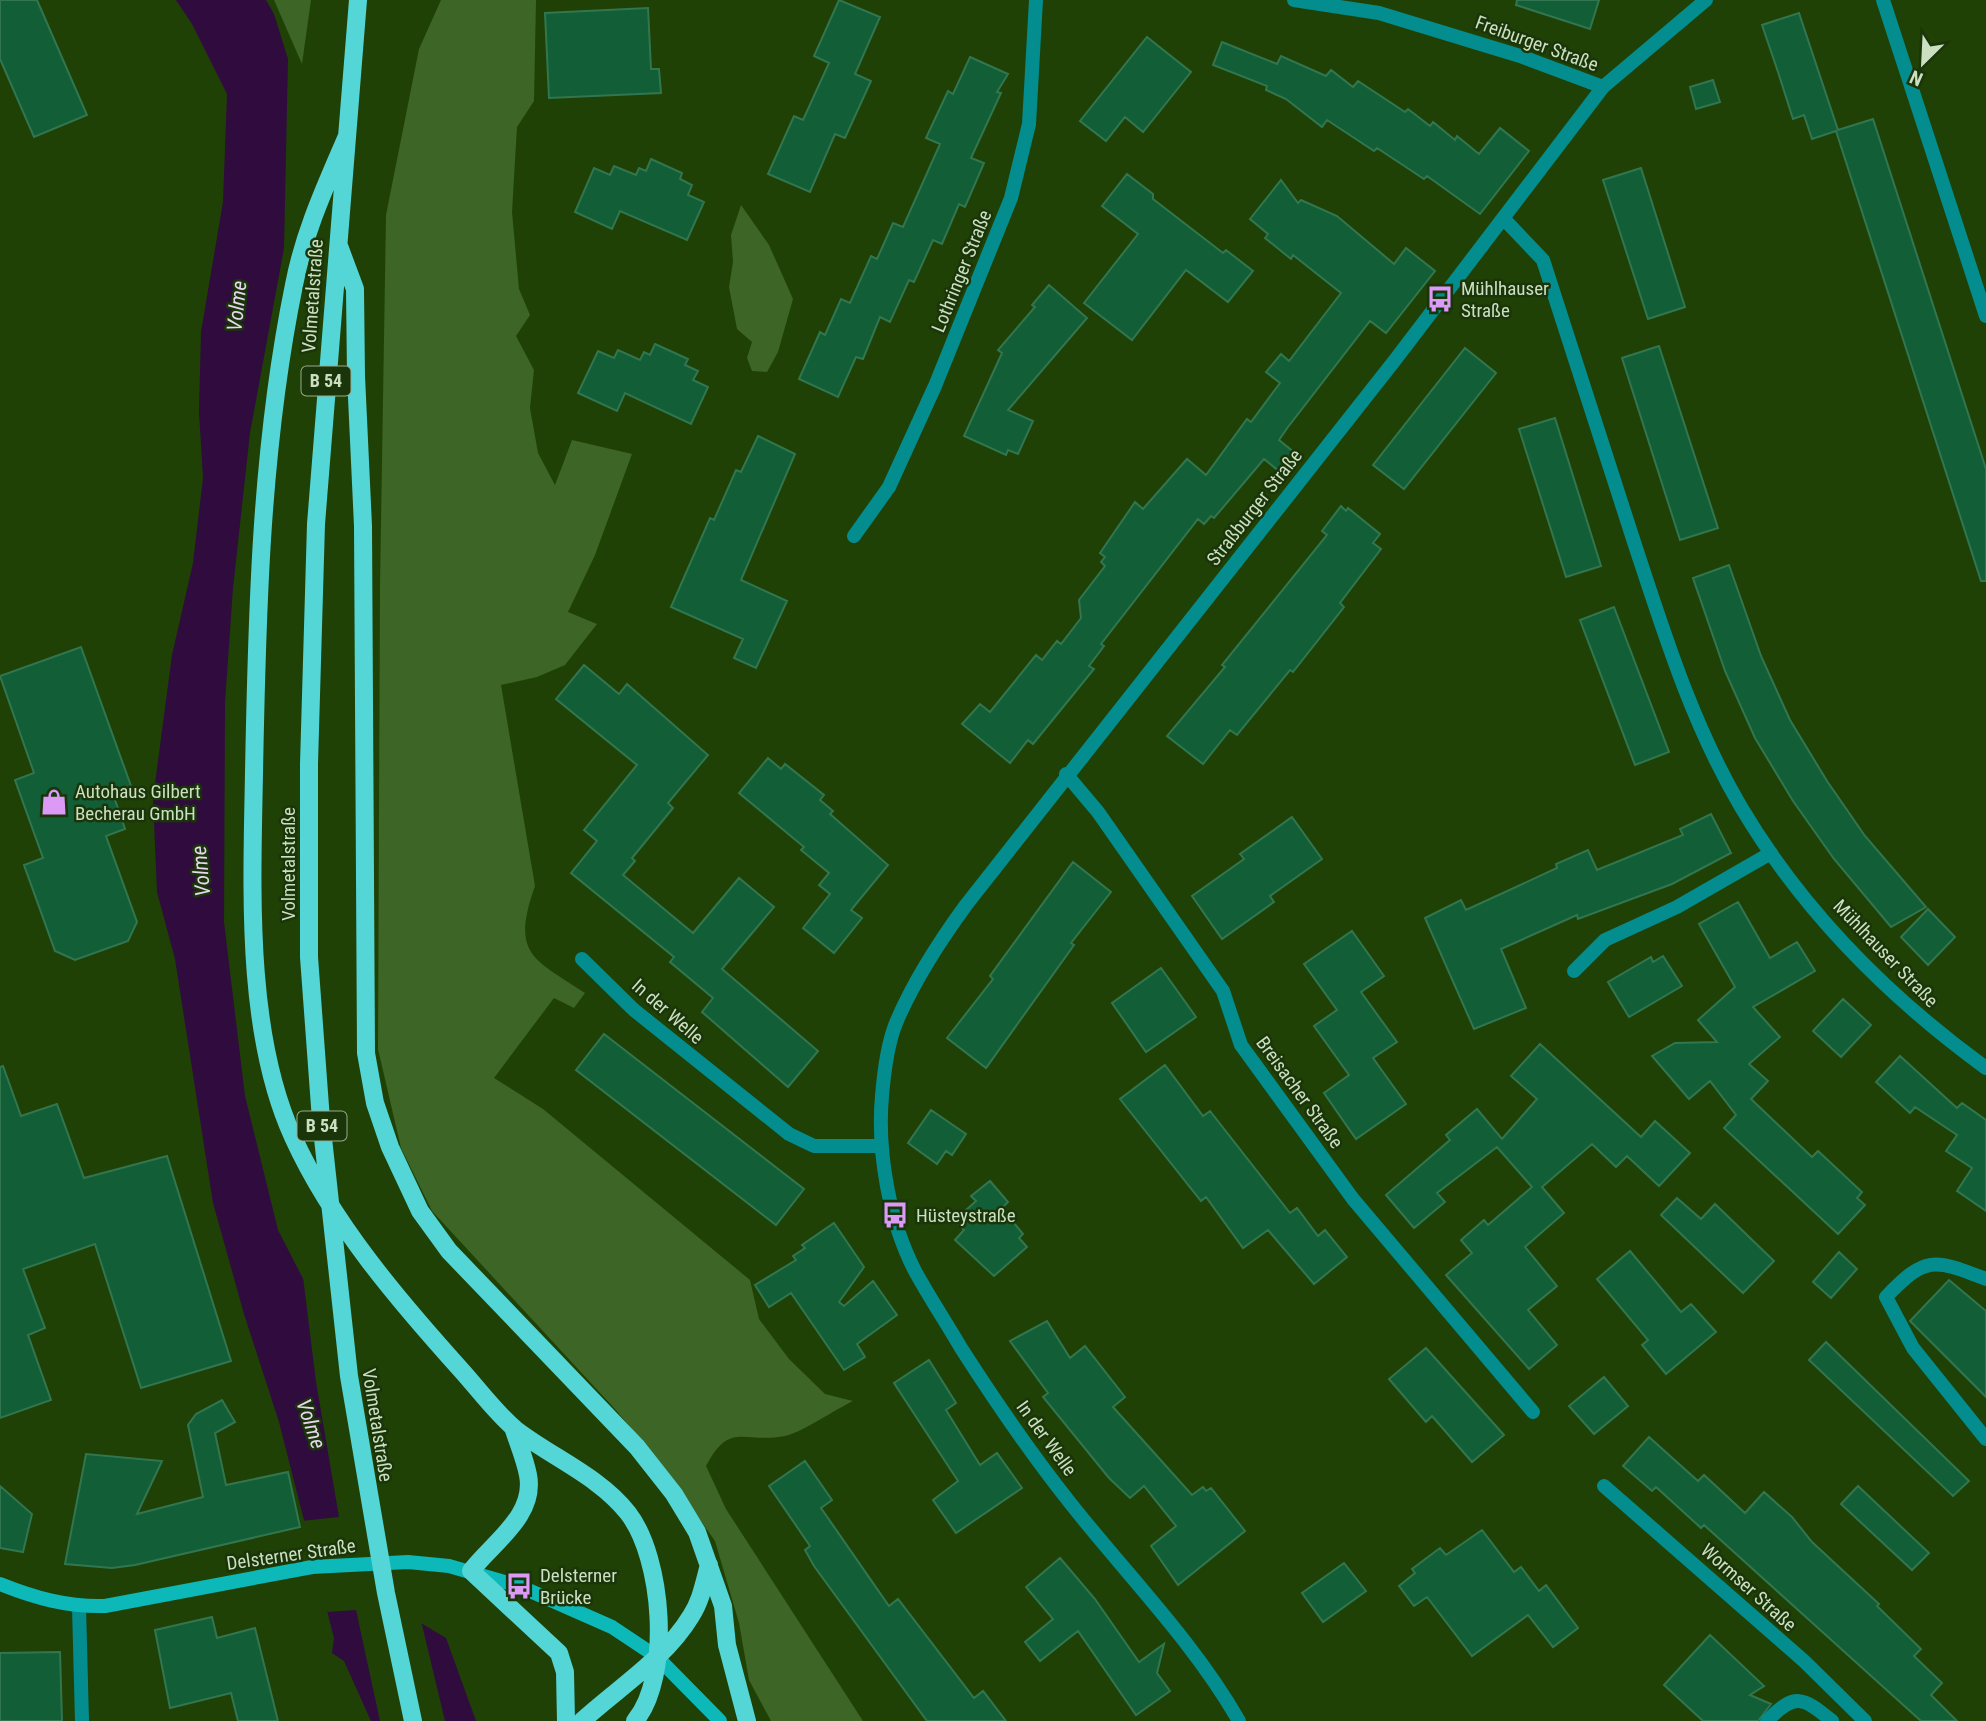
<svg xmlns="http://www.w3.org/2000/svg" width="1986" height="1721" font-family="'Roboto Condensed',sans-serif">
	<style>
		.green { fill: #3d6525 }
		.water { fill: #300b3e }
		.pier { fill: #1f4105 }
		.building { fill: #125e37; stroke: #32764f; stroke-width: 2 }
		.lines { fill: none; stroke-linecap: round; stroke-linejoin: round }
		.street { stroke: #048d8e; stroke-width: 14 }
		.secondary { stroke: #0db8b9; stroke-width: 14 }
		.primary { stroke: #54d5d6; stroke-width: 18 }
		.labels { text-anchor: middle; stroke-width: 5; stroke-linejoin: round; paint-order: stroke }
		.shield { fill: #1b350a; stroke: #96ac8a; stroke-width: 2 }
		.shield-label { font-size: 18px; font-weight: bold; fill: #cbdfc1 }
		.street-label { font-size: 19px; fill: #cbdfc1; stroke: #1b350a }
		.poi-label { font-size: 19px; fill: #cbdfc1; stroke: #1b350a; text-anchor: start }
		.water-label { font-size: 21px; font-style: italic; fill: #e8d7f0; stroke: #1b350a }
	</style>
	<rect width="100%" height="100%" fill="#1f4105"/>
	<!-- green -->
	<path class="green" d="M274,0H311L302,64Z
		M441,0H536L534,101L517,127L512,212L519,289L530,315L516,336L534,370L530,408L538,453L555,485L572,440L632,454L595,555L568,612L597,624L565,665L537,677L501,685L535,886C511,954 532,958 585,993L574,1008L554,998L494,1078L543,1109L750,1280L759,1319L789,1359L825,1394L853,1401C834,1410 805,1431 785,1436C744,1444 730,1420 706,1466L726,1509L863,1721H771L749,1680L739,1623L715,1541L654,1455L614,1408L432,1211L401,1148L378,1049L380,585L386,215L419,49Z
		M741,205L769,245L793,299L778,352L767,372L752,371L747,358L752,342L737,329L729,287L733,262L731,235Z"/>
	<!-- water -->
	<path class="water" d="M176,0H266L274,14L288,59L284,248L250,433L233,588L225,703L224,922L245,1096L278,1230L352,1374L414,1619L446,1638L476,1721H371L344,1661L332,1653L334,1638L279,1422L244,1314L213,1203L175,959L157,892L153,799L172,655L193,563L203,478L199,412L201,332L223,202L227,94L192,24Z"/>
	<!-- pier -->
	<path class="pier" d="M302,1269L355,1373L387,1478L445,1721H380L356,1610L327,1612L312,1567L301,1521L339,1517L316,1382Z"/>
	<!-- building -->
	<path class="building" d="M0,0H37L87,115L34,137L0,59Z
		M839,0L880,17L855,74L871,81L845,138L835,134L810,192L768,174L794,116L803,120L829,63L814,56Z
		M1517,0H1599L1590,29L1516,5Z
		M648,8L651,69H659L661,93L549,98L545,13Z
		M1799,13L1838,130L1873,119L1986,469V581H1981L1836,131L1812,139L1804,115L1793,119L1778,72L1762,25Z
		M1147,37L1191,72L1143,132L1125,117L1106,141L1080,121Z
		M1222,42L1277,64L1281,56L1326,76L1331,70L1353,87L1358,81L1405,112L1408,109L1430,126L1433,122L1455,140L1457,136L1479,154L1500,128L1529,151L1480,214L1427,176L1424,179L1377,148L1374,151L1327,120L1322,127L1286,99L1266,90L1267,86L1213,65Z
		M970,57L1008,74L997,92L1001,93L971,158L984,163L965,207L959,204L942,244L933,240L914,282L909,280L890,322L880,317L863,359L856,357L838,397L799,379L820,332L825,335L841,299L850,303L871,256L877,259L893,223L903,227L940,144L926,138L948,91L953,94Z
		M1713,80L1720,102L1696,109L1690,87Z
		M651,159L682,173L680,179L692,185L688,195L704,202L687,240L620,211L612,229L575,212L594,168L610,175L614,166L636,175L639,168L646,171Z
		M1641,168L1685,307L1648,319L1603,180Z
		M1127,174L1153,194V199L1223,253L1226,250L1253,271L1228,302L1186,270L1132,340L1084,303L1138,234L1102,206Z
		M1281,180L1298,203L1301,200L1337,216L1394,264L1406,248L1435,271L1386,333L1370,321L1288,427L1279,440L1295,453L1280,472L1264,459L1214,518L1211,516L1204,524L1198,519L1101,644L1104,646L1089,666L1094,669L1033,744L1028,740L1010,763L962,724L980,704L990,712L1036,655L1042,660L1057,641L1061,644L1081,618L1079,600L1105,566L1101,562L1105,557L1100,553L1135,502L1143,509L1187,459L1206,475L1247,419L1251,422L1280,383L1266,372L1281,354L1289,361L1341,293L1293,255L1291,259L1265,238L1268,234L1250,219Z
		M1049,285L1087,318L1008,410L1033,421L1018,454L1008,450L1006,455L964,436L1002,353L998,350L1035,307L1032,305Z
		M655,344L688,359L685,365L698,371L693,380L708,387L691,424L625,393L617,411L578,393L598,351L614,358L618,350L640,360L644,352L650,355Z
		M1659,346L1718,528L1680,540L1622,358Z
		M1465,348L1496,373L1404,489L1373,465Z
		M1555,418L1601,566L1566,577L1519,429Z
		M758,436L795,454L741,580L787,601L756,668L734,658L743,639L671,607L710,518L714,520L736,470L741,472Z
		M1341,506L1346,511L1348,508L1380,534L1373,543L1381,549L1340,603L1344,607L1293,672L1290,670L1237,735L1230,730L1203,764L1167,736L1225,667L1222,665L1327,535L1322,531Z
		M1729,565L1761,656L1790,720L1827,781L1865,836L1926,907L1891,927L1834,859L1793,801L1755,738L1725,671L1693,578Z
		M1614,607L1669,752L1635,765L1580,620Z
		M81,647L131,786L112,791L125,829L106,836L137,922L128,941L75,960L55,951L24,865L43,858L15,780L34,773L0,676Z
		M584,665L619,694L627,684L708,755L668,803L673,808L632,858L635,861L623,875L693,933L739,878L774,907L722,969L818,1051L788,1087L702,1012L713,998L670,962L674,957L571,873L597,841L584,830L637,765L556,699Z
		M768,758L781,769L785,764L824,795L820,800L833,811L830,814L888,865L851,910L862,918L834,953L803,928L830,894L819,885L829,873L801,850L804,847L739,793Z
		M1711,814L1731,853L1672,884L1578,919L1577,915L1501,949L1526,1008L1474,1029L1425,918L1461,900L1466,910L1557,868L1556,864L1588,850L1597,870L1683,835L1680,829Z
		M1292,817L1322,859L1270,896L1274,902L1222,939L1192,896L1244,859L1240,854Z
		M1073,862L1111,892L1071,943L1074,945L986,1068L947,1038L993,979L990,976Z
		M1738,902L1770,958L1797,942L1815,971L1753,1007L1780,1037L1749,1064L1768,1081L1751,1099L1812,1157L1818,1151L1862,1192L1857,1198L1865,1205L1838,1234L1724,1128L1736,1115L1710,1081L1689,1099L1652,1056L1675,1043L1717,1042L1698,1020L1735,987L1699,924Z
		M1928,909L1955,937L1928,965L1901,937Z
		M1352,931L1384,976L1361,992L1397,1042L1373,1058L1406,1104L1356,1139L1324,1093L1349,1075L1314,1026L1337,1010L1304,964Z
		M1663,956L1682,986L1629,1017L1608,982L1651,957L1653,962Z
		M1161,968L1196,1017L1146,1052L1112,1003Z
		M1843,999L1871,1025L1841,1057L1813,1031Z
		M604,1034L804,1189L776,1225L576,1070Z
		M1540,1044L1641,1137L1655,1121L1690,1153L1659,1186L1627,1156L1616,1167L1592,1144L1542,1187L1564,1213L1525,1247L1557,1286L1528,1310L1557,1345L1529,1369L1446,1275L1472,1253L1461,1240L1484,1220L1488,1225L1532,1187L1497,1147L1437,1193L1445,1202L1414,1228L1386,1195L1450,1140L1446,1135L1477,1109L1502,1139L1537,1099L1511,1076Z
		M1900,1056L1957,1108L1962,1103L1986,1120V1211L1957,1191L1972,1168L1946,1151L1957,1135L1915,1107L1910,1113L1876,1082Z
		M1165,1065L1203,1116L1210,1111L1290,1213L1297,1208L1318,1236L1325,1230L1347,1257L1314,1284L1268,1230L1243,1248L1206,1197L1201,1201L1120,1099Z
		M3,1066L21,1116L57,1104L84,1178L167,1156L231,1361L141,1388L95,1244L23,1269L45,1328L28,1335L51,1400L0,1418V1067Z
		M931,1110L966,1134L952,1155L946,1151L937,1164L908,1143Z
		M990,1181L1008,1202L1002,1208L1023,1234L1019,1238L1027,1247L994,1276L955,1240L964,1230L955,1220L976,1201L971,1196Z
		M1677,1198L1701,1219L1715,1204L1774,1261L1743,1293L1661,1215Z
		M834,1223L864,1267L839,1302L844,1306L873,1281L897,1315L857,1344L865,1357L844,1370L791,1293L769,1307L755,1285L796,1260L793,1256L805,1248L802,1245Z
		M1630,1251L1681,1312L1691,1304L1716,1332L1666,1374L1642,1345L1648,1340L1597,1279Z
		M1839,1252L1857,1269L1831,1298L1813,1282Z
		M1949,1280L1986,1311V1397L1910,1321Z
		M1047,1321L1070,1358L1085,1346L1125,1397L1113,1407L1192,1495L1203,1487L1206,1491L1211,1488L1245,1531L1178,1585L1151,1546L1176,1526L1144,1486L1130,1498L1109,1478L1043,1397L1048,1393L1010,1341Z
		M1826,1342L1969,1481L1953,1496L1809,1360Z
		M1426,1348L1504,1435L1472,1462L1432,1416L1426,1422L1389,1379Z
		M929,1360L956,1403L946,1410L980,1465L997,1453L1022,1488L956,1533L933,1500L958,1481L894,1383Z
		M1604,1377L1628,1406L1594,1434L1569,1406Z
		M222,1400L235,1422L215,1433L226,1485L288,1472L300,1527L135,1565L112,1568L65,1564L86,1454L162,1461L137,1514L203,1497L188,1425L196,1414Z
		M1649,1437L1698,1481L1704,1475L1745,1513L1764,1492L1792,1517L1812,1542L1879,1604L1877,1606L1921,1649L1914,1656L1942,1683L1931,1695L1957,1721H1921L1704,1525L1701,1528L1656,1487L1652,1491L1623,1466Z
		M805,1461L832,1500L821,1508L889,1606L898,1599L974,1698L983,1691L1006,1721H927L814,1566L805,1550L810,1546L769,1486Z
		M0,1486L32,1514L23,1552L0,1548Z
		M1858,1486L1929,1553L1912,1570L1841,1504Z
		M1482,1530L1514,1572L1521,1567L1539,1591L1546,1585L1578,1628L1553,1647L1528,1615L1472,1656L1427,1597L1414,1606L1399,1586L1415,1573L1412,1569L1440,1548L1446,1555Z
		M1060,1558L1095,1599L1139,1662L1164,1644L1157,1673L1170,1691L1136,1715L1078,1631L1040,1661L1025,1642L1053,1619L1026,1587Z
		M1344,1563L1366,1591L1323,1622L1302,1593Z
		M212,1617L217,1638L255,1628L278,1721H238L231,1693L170,1708L155,1630Z
		M1710,1635L1764,1686L1750,1695L1771,1704L1758,1721H1703L1664,1685Z
		M60,1652L62,1721H0V1653Z"/>
	<g class="lines">
		<!-- street -->
		<path class="street" d="M1294,0L1379,13L1520,56L1603,87
			M1883,0L1986,316
			M1503,218L1543,260C1573,354 1603,448 1634,542C1664,633 1692,724 1741,807C1802,910 1890,998 1986,1068
			M854,536L889,487L935,386L1011,198L1029,124L1036,0
			M1066,774L1098,812L1223,991L1241,1045L1353,1199L1533,1412
			M582,959L634,1010L789,1134L814,1146H882
			M1574,971L1605,940L1677,907L1771,853
			M1986,1279C1934,1259 1926,1255 1886,1297L1913,1348L1986,1439
			M1604,1486L1804,1661L1865,1721
			M79,1607L82,1721
			M1239,1721C1193,1641 1128,1576 1071,1504C1031,1454 995,1401 961,1348C946,1322 929,1297 915,1271C889,1221 877,1151 882,1096C884,1072 887,1045 896,1023C914,980 939,942 966,905L1395,360L1603,87L1706,0
			M1767,1721C1795,1692 1803,1697 1832,1721"/>
		<!-- secondary -->
		<path class="secondary" d="M0,1584C35,1598 67,1607 105,1606L312,1567L408,1562L449,1566L519,1586L612,1627L657,1657L720,1721"/>
		<!-- primary -->
		<path class="primary" d="M358,0L316,524L309,764V957L321,1120L349,1376L386,1593L413,1721
			M347,136C326,185 304,232 294,285C261,446 257,609 254,773C252,888 245,1032 293,1137C332,1223 399,1301 462,1371C479,1390 496,1413 515,1429C551,1457 599,1476 628,1513C663,1558 672,1676 635,1721
			M339,246L355,289L356,376L363,526L366,1053L375,1103L390,1147L420,1211L449,1251L637,1447L674,1494L697,1532L723,1606L727,1645L747,1721
			M513,1427C518,1443 525,1459 528,1475C536,1516 492,1543 471,1571L559,1653L565,1672L566,1721
			M582,1721C618,1688 665,1659 691,1616C701,1601 704,1583 709,1565"/>
	</g>
	<!-- icons -->
	<defs>
		<g id="bus-bare" transform="scale(2.1)"><path d="M-5-6H5V4H4V6H2V4H-2V6H-4V4H-5ZM-3.5-4V0h7V-4ZM-3.5 1.2v1.5H-2V1.2ZM2 1.2v1.5H3.5V1.2Z" fill="#db9af6" stroke="#1b350a" stroke-width="2.5" paint-order="stroke"/></g>
		<g id="shop-bare" transform="scale(2.1)"><path d="M-5-2.5h2.3a2.7 3.5 0 0 1 5.4 0H5L5.5 6h-11ZM-1.5-2.5h3a1.5 2.3 0 0 0-3 0Z" fill="#db9af6" stroke="#1b350a" stroke-width="2.5" paint-order="stroke"/></g>
	</defs>
	<g fill-rule="evenodd">
		<use href="#bus-bare" x="1440" y="299"/>
		<use href="#shop-bare" x="54" y="802"/>
		<use href="#bus-bare" x="895" y="1215"/>
		<use href="#bus-bare" x="519" y="1586"/>
	</g>
	<g class="labels">
		<!-- shield labels -->
		<g class="shield">
			<rect x="301.5" y="366.5" width="49" height="29" rx="5"/>
			<rect x="297.5" y="1111.5" width="49" height="29" rx="5"/>
		</g>
		<g class="shield-label">
			<text x="326" y="387">B 54</text>
			<text x="322" y="1132">B 54</text>
		</g>
		<!-- street labels -->
		<g class="street-label">
			<text transform="translate(1537 43) rotate(20)" y="7">Freiburger Straße</text>
			<text transform="translate(961 271) rotate(-68)" y="7">Lothringer Straße</text>
			<text transform="translate(312 296) rotate(-86)" y="7">Volmetalstraße</text>
			<text transform="translate(1254 507) rotate(-52)" y="7">Straßburger Straße</text>
			<text transform="translate(288 864) rotate(-90)" y="7">Volmetalstraße</text>
			<text transform="translate(1886 953) rotate(46)" y="7">Mühlhauser Straße</text>
			<text transform="translate(668 1011) rotate(41)" y="7">In der Welle</text>
			<text transform="translate(1300 1092) rotate(54)" y="7">Breisacher Straße</text>
			<text transform="translate(378 1425) rotate(81)" y="7">Volmetalstraße</text>
			<text transform="translate(1047 1438) rotate(54)" y="7">In der Welle</text>
			<text transform="translate(291 1554) rotate(-8)" y="7">Delsterner Straße</text>
			<text transform="translate(1749 1587) rotate(42)" y="7">Wormser Straße</text>
		</g>
		<!-- poi labels -->
		<g class="poi-label">
			<text x="1461" y="295">Mühlhauser<tspan x="1461" dy="22">Straße</tspan></text>
			<text x="75" y="798">Autohaus Gilbert<tspan x="75" dy="22">Becherau GmbH</tspan></text>
			<text x="916" y="1222">Hüsteystraße</text>
			<text x="540" y="1582">Delsterner<tspan x="540" dy="22">Brücke</tspan></text>
		</g>
		<!-- water labels -->
		<g class="water-label">
			<text transform="translate(237 306) rotate(-84)" y="7">Volme</text>
			<text transform="translate(201 871) rotate(-95)" y="7">Volme</text>
			<text transform="translate(311 1424) rotate(71)" y="7">Volme</text>
		</g>
	</g>
	<!-- north arrow -->
	<g transform="translate(1923 63) rotate(204)" stroke="#1b350a" stroke-width="5" paint-order="stroke">
	<path d="M0-5L12 26L0 18L-12 26Z" fill="#cbdfc1"/>
	<text y="-10" font-size="19" font-weight="bold" text-anchor="middle" fill="#cbdfc1">N</text>
	</g>
</svg>
